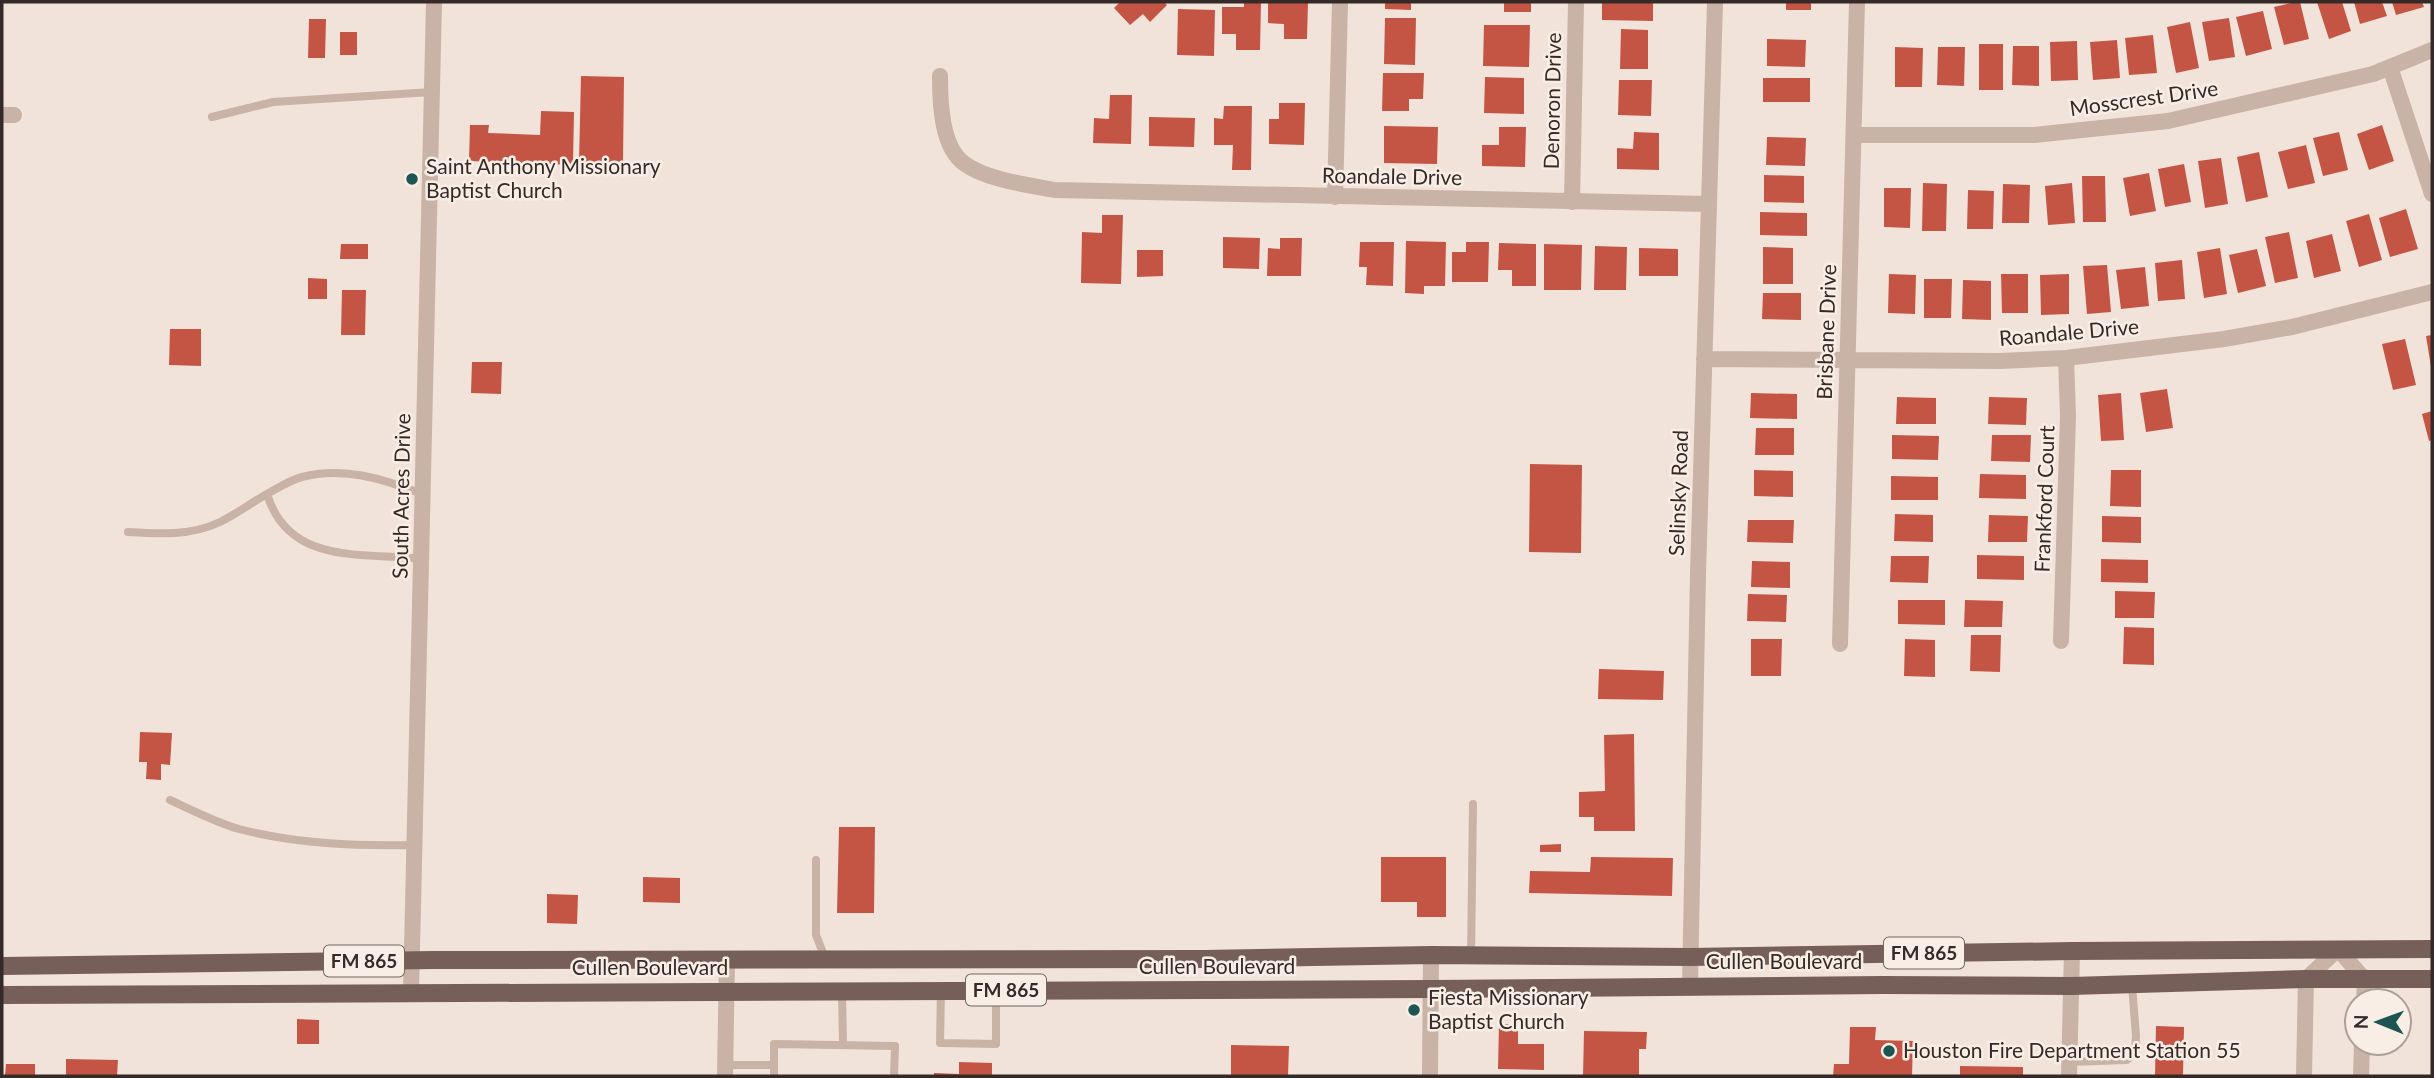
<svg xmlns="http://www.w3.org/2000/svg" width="2434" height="1078" font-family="Lato,sans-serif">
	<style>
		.building { fill: #c45545 }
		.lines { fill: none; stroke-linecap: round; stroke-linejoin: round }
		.lane { stroke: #c9b2a6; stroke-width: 8 }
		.street { stroke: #c9b2a6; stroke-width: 16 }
		.primary { stroke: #765f58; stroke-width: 18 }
		.poi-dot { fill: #1d5553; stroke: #f9eee6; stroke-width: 2.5 }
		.labels { text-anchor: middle; stroke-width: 5; stroke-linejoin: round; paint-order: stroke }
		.shield { fill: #f9eee6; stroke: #706560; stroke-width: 2 }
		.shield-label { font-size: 19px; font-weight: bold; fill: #352a27 }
		.street-label { font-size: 21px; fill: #352a27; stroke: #f9eee6 }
		.poi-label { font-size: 21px; fill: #352a27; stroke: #f9eee6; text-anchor: start }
	</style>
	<rect width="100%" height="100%" fill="#f1e3da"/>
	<!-- building -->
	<path class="building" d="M1120,2H1164L1167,5L1150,22L1143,14L1130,25L1114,8Z
		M1244,2H1261L1260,50H1236V34H1222V7H1244Z
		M1268,2H1308L1307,39H1284V24L1268,23Z
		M1385,2H1411V10L1385,9Z
		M1504,2H1531V12H1504Z
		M1602,2H1653V21L1602,20Z
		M1786,2H1811V10H1786Z
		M2296,2H2300L2309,39L2284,45L2274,7Z
		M2317,2H2342L2351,31L2329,39Z
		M2354,2H2382L2387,16L2360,24Z
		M2392,2H2422L2424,7L2396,15Z
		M1178,9L1215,10L1214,56L1177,55Z
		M2263,11L2272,49L2246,56L2236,17Z
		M1385,18H1416L1415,65L1384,64Z
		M2229,18L2235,57L2209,61L2202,22Z
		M309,19H326L325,58H308Z
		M2190,22L2199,68L2176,73L2167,27Z
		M1484,25H1530L1529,67L1483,66Z
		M1621,29L1648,30V69H1620Z
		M340,32H357V55H340Z
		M2153,35L2157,73L2129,75L2125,38Z
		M1767,39L1806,40L1805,67L1767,66Z
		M2117,40L2120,78L2093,80L2090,42Z
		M2077,41L2078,80L2051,81L2050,42Z
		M1979,44H2003V90H1979Z
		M2013,46H2039V86L2012,85Z
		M1895,47L1923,48L1922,87H1895Z
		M1938,47H1965L1964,86L1937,85Z
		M1383,73H1424L1423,99H1409V111H1382Z
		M581,76L624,77L623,162H579Z
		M1485,77L1524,78V114L1484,113Z
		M1763,78H1810V102H1763Z
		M1619,80H1652L1651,116L1618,115Z
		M1110,95H1132L1131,144L1093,143L1094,118L1109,119Z
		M1279,103H1305L1304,145L1269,144V119H1279Z
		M1224,106H1252L1251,170H1232L1233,145H1214V118L1223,119Z
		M541,111L574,112L573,165L469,161L470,125H489L488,133L540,135Z
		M1149,117L1195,118L1194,147L1149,146Z
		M2382,125L2394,161L2369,170L2357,134Z
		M1384,126L1438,127L1437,164L1384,163Z
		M1499,127H1526L1525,167L1482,166V145H1499Z
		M1634,132L1659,133V170L1617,169V148L1633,149Z
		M2339,132L2348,170L2323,176L2313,138Z
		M1767,137L1806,138L1805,166L1766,165Z
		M2306,145L2315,183L2288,189L2278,152Z
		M2259,152L2268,197L2246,202L2237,157Z
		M2221,158L2228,204L2205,208L2198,161Z
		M2184,164L2191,202L2165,207L2158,169Z
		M2149,173L2156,211L2130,216L2123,178Z
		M1764,175L1804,176V203L1764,202Z
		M2082,176H2105L2106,222H2083Z
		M1923,183L1947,184L1946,231H1922Z
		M2072,183L2075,223L2048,225L2045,186Z
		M2003,184L2030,185L2029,223H2002Z
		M1884,188H1911L1910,228L1884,227Z
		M1968,190L1994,191L1993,229H1967Z
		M2406,209L2418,249L2390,257L2379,218Z
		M1760,212L1807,213V236L1760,235Z
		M2369,214L2382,260L2359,267L2346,221Z
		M1102,215H1123L1121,284L1081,283L1082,232L1102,233Z
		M2289,232L2298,278L2275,283L2265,237Z
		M2332,234L2341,271L2314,278L2306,241Z
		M1223,237L1260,238L1259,269L1223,268Z
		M1280,238H1302L1301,276H1267L1268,248L1280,249Z
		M1406,241L1446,242L1445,286H1424V294L1405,293Z
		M1360,242H1394L1393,286L1366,285L1367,267H1359Z
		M1466,242H1489L1488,282H1452V252H1466Z
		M1499,243L1536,244V286H1512V270H1498Z
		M341,244H368V259H340Z
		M1544,244L1582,245L1581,290H1544Z
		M1595,246L1627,247L1626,290H1594Z
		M1763,247L1793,248V284H1763Z
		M1639,248L1678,249V276H1639Z
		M2220,248L2227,294L2204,298L2197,252Z
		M2257,249L2266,286L2238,293L2229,255Z
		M1137,250H1163V276L1137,277Z
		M2182,260L2185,299L2158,301L2155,263Z
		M2107,265L2111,312L2087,314L2083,266Z
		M2145,267L2149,306L2121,309L2116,270Z
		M1889,274L1916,275L1915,314L1888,313Z
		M2001,274H2028V313H2002Z
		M2069,274V314L2041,315L2040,275Z
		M308,278L327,279V299H308Z
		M1924,279H1952L1951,318H1924Z
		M1963,280L1991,281V320L1962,319Z
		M342,290H366L365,335H341Z
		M1763,293H1801V320L1762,319Z
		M170,329H201V366L169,365Z
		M2432,335V366L2431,367L2426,336Z
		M2405,339L2416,385L2393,390L2382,344Z
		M472,362H502L501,394L471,393Z
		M2167,389L2173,428L2146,432L2140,393Z
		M1751,393L1797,394V419L1750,418Z
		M2121,393L2124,440L2101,441L2098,395Z
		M1897,397L1936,398V424H1896Z
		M1989,397L2027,398L2026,425L1988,424Z
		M2432,411V440L2429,441L2422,414Z
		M1756,428H1794V455H1755Z
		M1892,435L1939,436L1938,460L1892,459Z
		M1992,435H2031L2030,462L1991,461Z
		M1530,464L1582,465L1581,553L1529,552Z
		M1754,470L1793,471V497L1754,496Z
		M2111,470H2141V507L2110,506Z
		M1980,474L2026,475V499L1979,498Z
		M1891,476L1938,477V500H1891Z
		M1895,514L1933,515V542L1894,541Z
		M1989,515L2028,516L2027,542H1988Z
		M2102,516L2141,517V543L2102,542Z
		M1748,520H1794L1793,543L1747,542Z
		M1977,555L2024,556V580L1977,579Z
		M1891,556H1929L1928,583L1890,582Z
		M2101,559L2148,560V583L2101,582Z
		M1752,561L1790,562V588L1751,587Z
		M2115,591L2155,592L2154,618H2115Z
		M1748,594L1787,595L1786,622L1747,621Z
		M1898,600H1945V625L1898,624Z
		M1965,600L2003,601L2002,627H1964Z
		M2124,627L2154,628V665L2123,664Z
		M1971,635H2001L2000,672L1970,671Z
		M1751,639H1782L1781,676H1751Z
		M1905,639L1935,640V677L1904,676Z
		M1599,669L1664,671L1663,700L1598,699Z
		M140,732L172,733L170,765L161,764V780L146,779L147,762H139Z
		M1634,734L1635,831H1594V817H1579V792L1605,791L1604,735Z
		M839,827H875L874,913H837Z
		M1561,844V852H1540V845Z
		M1381,857H1446V917H1417V902H1381Z
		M1591,857L1673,858L1672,896L1529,893L1530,871L1590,872Z
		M643,877L680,878V903L643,902Z
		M547,894L578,895L577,924L547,923Z
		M297,1019L319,1020V1044H297Z
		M1499,1024H1518V1044H1544V1070L1498,1069Z
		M2156,1026L2184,1027L2183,1076H2155Z
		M1850,1027H1876L1875,1040L1913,1041L1912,1076H1833L1834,1064H1849Z
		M1584,1031L1647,1032L1646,1049H1639V1076H1583Z
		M1231,1045L1289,1046L1288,1076H1231Z
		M66,1059L118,1060L117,1076H66Z
		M959,1062L992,1063V1076H934V1073L959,1074Z
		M6,1064H35V1076H5Z
		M1960,1066L2023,1067V1076H1960Z"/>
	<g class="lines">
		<!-- lane -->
		<path class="lane" d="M212,117L273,102L432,92
			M128,532C159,534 191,536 220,522C236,514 251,503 267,494
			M421,559C363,552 289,566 267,494C278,488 290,480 302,477C343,466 384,479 422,494
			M170,800C192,810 215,822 239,829C297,844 355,846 414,845
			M816,860V935L825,958
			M1471,956L1473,804
			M842,990L843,1045
			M941,990L940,1043L996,1044V990
			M2069,1062L2127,1060L2135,1053L2136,1036L2132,985
			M726,1065H774
			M774,1076V1044L895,1046L894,1076"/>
		<!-- street -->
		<path class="street" d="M2390,67L2432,194
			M940,76C940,102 941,148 965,164C987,180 1029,185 1055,190L1708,204
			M2,115H14
			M1854,135H2034L2168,121L2373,74L2432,50
			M1335,197L1340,2
			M1572,202L1576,2
			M1704,359L2000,361L2066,358L2224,339L2292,327L2432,292
			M2061,641L2068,416L2066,358
			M1840,644L1857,2
			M1690,985L1698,574L1715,2
			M411,992L434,2
			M725,1076L727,961
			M1430,1076L1431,955
			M2069,1076L2072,951
			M2304,1076L2306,979L2338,949L2365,980L2364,1001
			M2361,1076L2362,1043"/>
		<!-- primary -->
		<path class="primary" d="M2,966L434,960L1205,959L1431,955L1690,957L2072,951L2432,949
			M2,995L1432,989L1883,985L2071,986L2306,979H2432"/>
	</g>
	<!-- markers -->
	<g class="poi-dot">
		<circle cx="412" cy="179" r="7"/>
		<circle cx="1414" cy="1010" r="7"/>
		<circle cx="1889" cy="1051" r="7"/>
	</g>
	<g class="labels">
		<!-- shield labels -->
		<g class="shield">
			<rect x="1884" y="937.5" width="80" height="31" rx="5"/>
			<rect x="324" y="945.5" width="80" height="31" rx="5"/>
			<rect x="966" y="974.5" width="80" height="31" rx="5"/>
		</g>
		<g class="shield-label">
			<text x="1924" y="960">FM 865</text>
			<text x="364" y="968">FM 865</text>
			<text x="1006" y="997">FM 865</text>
		</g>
		<!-- street labels -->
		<g class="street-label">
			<text transform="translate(2144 99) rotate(-8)" y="7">Mosscrest Drive</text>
			<text transform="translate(1553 101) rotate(-89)" y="7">Denoron Drive</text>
			<text transform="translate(1392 177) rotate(1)" y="7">Roandale Drive</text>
			<text transform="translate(1827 332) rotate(-88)" y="7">Brisbane Drive</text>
			<text transform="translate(2069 333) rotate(-5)" y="7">Roandale Drive</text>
			<text transform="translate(1679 493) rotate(-88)" y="7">Selinsky Road</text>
			<text transform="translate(402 496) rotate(-89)" y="7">South Acres Drive</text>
			<text transform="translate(2045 499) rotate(-88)" y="7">Frankford Court</text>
			<text x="1784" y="969">Cullen Boulevard</text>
			<text x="1217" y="974">Cullen Boulevard</text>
			<text x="650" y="975">Cullen Boulevard</text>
		</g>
		<!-- poi labels -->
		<g class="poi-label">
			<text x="426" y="174">Saint Anthony Missionary<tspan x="426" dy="24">Baptist Church</tspan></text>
			<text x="1428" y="1005">Fiesta Missionary<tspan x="1428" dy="24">Baptist Church</tspan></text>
			<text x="1903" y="1058">Houston Fire Department Station 55</text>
		</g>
	</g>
	<!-- border -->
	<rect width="2434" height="1078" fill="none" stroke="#352a27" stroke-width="7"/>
	<!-- north arrow -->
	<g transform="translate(2378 1022) rotate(271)"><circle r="33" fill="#f9eee6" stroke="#aba09a" stroke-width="2"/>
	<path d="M0-5L12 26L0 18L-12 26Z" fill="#1d5553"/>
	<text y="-10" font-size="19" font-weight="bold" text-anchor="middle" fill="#352a27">N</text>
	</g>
</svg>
